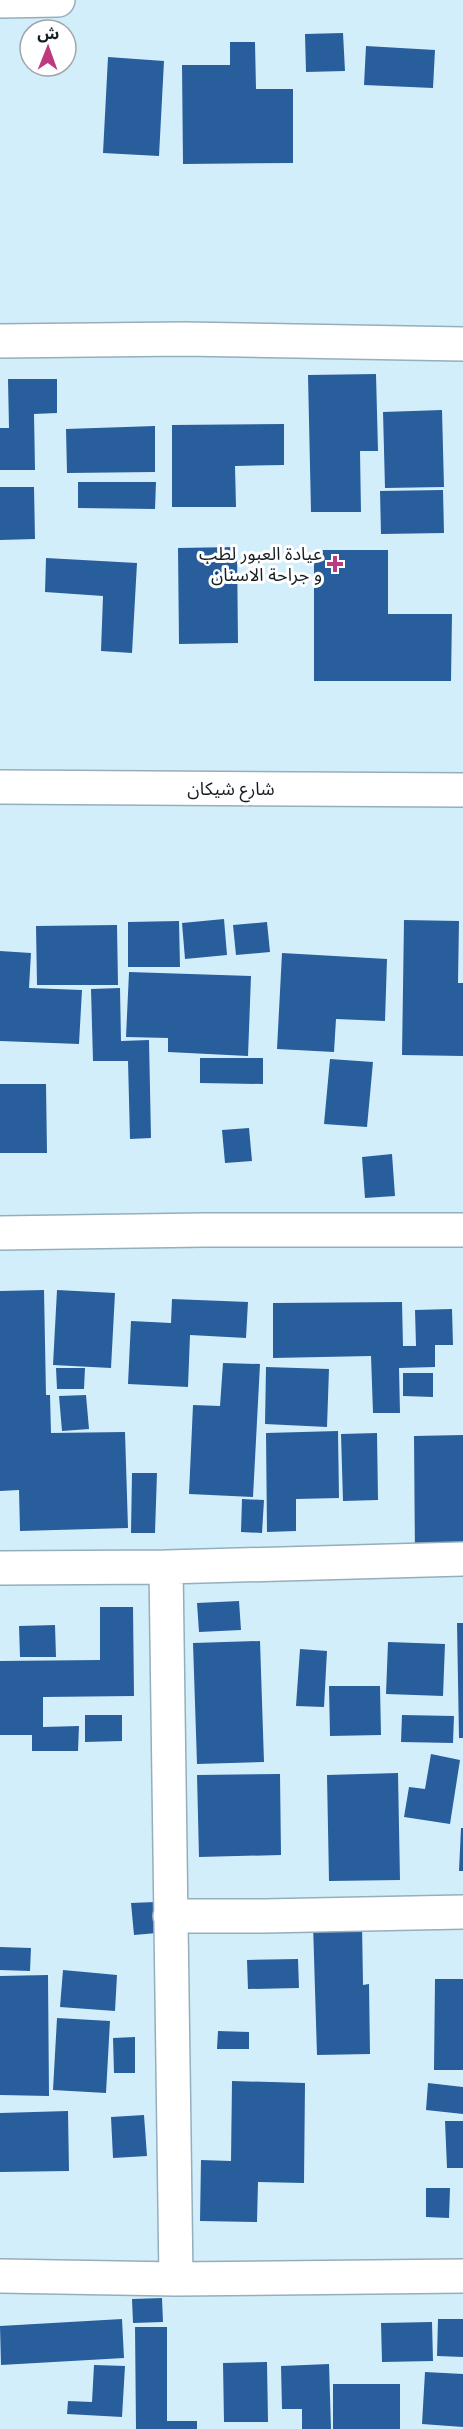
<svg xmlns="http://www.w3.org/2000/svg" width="463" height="2429" font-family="Mulish,'Noto Sans Arabic',sans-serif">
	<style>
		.building { fill: #295e9d }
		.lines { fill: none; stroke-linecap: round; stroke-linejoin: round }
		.minor-casing { stroke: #95aebb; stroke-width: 36 }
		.tertiary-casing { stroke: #95aebb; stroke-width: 36 }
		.minor { stroke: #fff; stroke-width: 33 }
		.tertiary { stroke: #fff; stroke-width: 33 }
		.poi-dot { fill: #be3a7f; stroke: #fff; stroke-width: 2 }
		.labels { text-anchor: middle; stroke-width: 6; stroke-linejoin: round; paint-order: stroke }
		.poi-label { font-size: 18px; fill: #151e23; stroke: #fff; text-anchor: end }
		.street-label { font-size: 18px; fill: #151e23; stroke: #fff }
	</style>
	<rect width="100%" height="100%" fill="#d3eefb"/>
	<!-- building -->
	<path class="building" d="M343,33L345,71L306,72L305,34Z
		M230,42H255L256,89H293V163L183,164L182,65H230Z
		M366,46L435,50L433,88L364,85Z
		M108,57L164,61L159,156L103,153Z
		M376,374L378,451H360L361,512H311L308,375Z
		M8,379H57V413L34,414L35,470H0V428H9Z
		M442,410L444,487L385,488L383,412Z
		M284,424V465L235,466L236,507H172V425Z
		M155,426V472L67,473L66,429Z
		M78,482H156L155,509L78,508Z
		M0,487H34L35,539L0,540Z
		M443,490L444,533L381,534L380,491Z
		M237,547L238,643L179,644L178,548Z
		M314,550H388V614H452L451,681H314Z
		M46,558L137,563L132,653L101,651L103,596L45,592Z
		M224,919L227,955L185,959L182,923Z
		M404,920L459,921L458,983H463V1056L402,1055Z
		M179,921L180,967H128V922Z
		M267,922L270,952L236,955L233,925Z
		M117,925L118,985H37L36,926Z
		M0,951L31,953L29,988L82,990L79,1044L0,1041Z
		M282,953L387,959L385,1021L336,1019L334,1052L277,1049Z
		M129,972L251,976L248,1056L168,1052V1038L126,1037Z
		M120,988L121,1041L149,1040L151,1138L130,1139L128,1061H93L91,989Z
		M200,1058H263V1084L200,1083Z
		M330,1059L373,1062L367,1127L324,1124Z
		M0,1084H46L47,1153H0Z
		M249,1128L252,1161L225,1163L222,1130Z
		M392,1154L395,1196L365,1198L362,1157Z
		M44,1290L46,1395H50L51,1433L125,1432L128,1528L20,1531L19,1490L0,1491V1291Z
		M57,1290L115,1293L111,1368L53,1365Z
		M172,1299L248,1302L246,1338L190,1335L188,1387L128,1384L131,1321L171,1323Z
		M402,1302L403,1346H416L415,1310L452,1309L453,1345H435V1367L399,1368L400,1413H373L371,1356L273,1358V1303Z
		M223,1363L260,1364L253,1497L189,1494L193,1405L220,1406Z
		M266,1367L329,1369L327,1427L265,1424Z
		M56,1368H85L84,1389H57Z
		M403,1373H433V1397L403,1396Z
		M86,1395L89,1429L62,1431L59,1396Z
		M338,1431L339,1498L296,1499V1531L267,1532L266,1433Z
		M377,1433L378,1500L343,1501L341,1434Z
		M463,1435V1558L415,1559L414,1436Z
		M132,1473H157L155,1533H131Z
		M242,1499L264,1500L262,1533L241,1532Z
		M239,1601L241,1630L199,1632L197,1603Z
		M100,1607H133L134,1696L43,1697V1727L79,1726L78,1751H32V1735H0V1661L100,1660Z
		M457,1623H463V1738H459Z
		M55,1625L56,1657H20L19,1626Z
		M260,1641L264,1762L197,1764L193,1643Z
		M388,1642L445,1644L443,1696L386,1694Z
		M300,1649L327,1651L324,1707L296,1706Z
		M329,1686H380L381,1735L330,1736Z
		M85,1715H122V1741L85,1742Z
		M402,1715L454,1716L453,1743L401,1742Z
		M431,1754L460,1760L450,1824L404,1817L409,1787L425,1789Z
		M398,1773L400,1880L329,1881L327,1775Z
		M280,1774L281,1855L199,1857L197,1775Z
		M461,1828H463V1871H459Z
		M155,1902L157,1933L134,1935L131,1903Z
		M362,1923L363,1985L369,1984L370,2054L317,2055L313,1924Z
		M0,1947L31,1948L30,1971L0,1970Z
		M298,1959L299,1988L248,1989L247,1960Z
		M63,1970L117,1975L115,2011L60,2007Z
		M48,1975L49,2096L0,2095V1976Z
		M435,1979H463V2070H434Z
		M57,2018L110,2021L106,2093L53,2090Z
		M218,2031L249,2032V2049H217Z
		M135,2037V2073H114L113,2038Z
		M232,2081L305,2083L304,2183L258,2182L257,2222L200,2221L201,2160L231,2161Z
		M428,2083L463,2087V2114L426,2110Z
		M68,2111L69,2171L0,2172V2113Z
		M144,2115L147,2156L113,2158L111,2117Z
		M445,2121H463V2168H447Z
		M426,2188H450L449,2218L426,2217Z
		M162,2298L163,2322L133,2323L132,2299Z
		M122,2319L124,2358L1,2365L0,2326Z
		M438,2319H463V2357L437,2356Z
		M432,2322L433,2361L382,2362L381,2323Z
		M135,2327H167V2421H197V2429H136Z
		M267,2362L268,2422H224L223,2363Z
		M329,2364L331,2429H302V2409H282L281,2366Z
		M94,2365L125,2366L122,2417L67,2414L68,2401L92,2402Z
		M425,2372L463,2374V2427L422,2424Z
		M333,2384H400V2429H333Z"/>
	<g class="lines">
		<!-- minor casing -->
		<g class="minor-casing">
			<path id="minor" d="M0,1L58,0
				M0,341L184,339L463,344
				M0,1233L204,1230H463
				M166,1567L176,2279
				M0,1568L166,1567L463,1559
				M170,1916H264L463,1912
				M0,2276L176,2279L463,2276"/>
		</g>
		<!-- tertiary casing -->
		<g class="tertiary-casing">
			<path id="tertiary" d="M0,787L463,790"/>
		</g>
		<!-- minor -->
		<use href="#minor" class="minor"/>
		<!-- tertiary -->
		<use href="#tertiary" class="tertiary"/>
	</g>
	<!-- markers -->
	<path class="poi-dot" d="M332 555h6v6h6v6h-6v6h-6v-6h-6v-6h6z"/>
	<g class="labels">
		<!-- poi labels -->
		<g class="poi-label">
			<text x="322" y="560">عيادة العبور لطب<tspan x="322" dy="21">و جراحة الاسنان</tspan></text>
		</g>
		<!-- street labels -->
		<g class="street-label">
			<text x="231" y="795">شارع شيكان</text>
		</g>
	</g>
	<!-- north arrow -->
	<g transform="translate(48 48) rotate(1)"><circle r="28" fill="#ffffff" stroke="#a1a5a7" stroke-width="1.5"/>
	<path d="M0-4.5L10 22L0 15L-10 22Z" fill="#be3a7f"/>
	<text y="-9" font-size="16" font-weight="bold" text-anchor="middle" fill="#151e23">ش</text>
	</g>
</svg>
